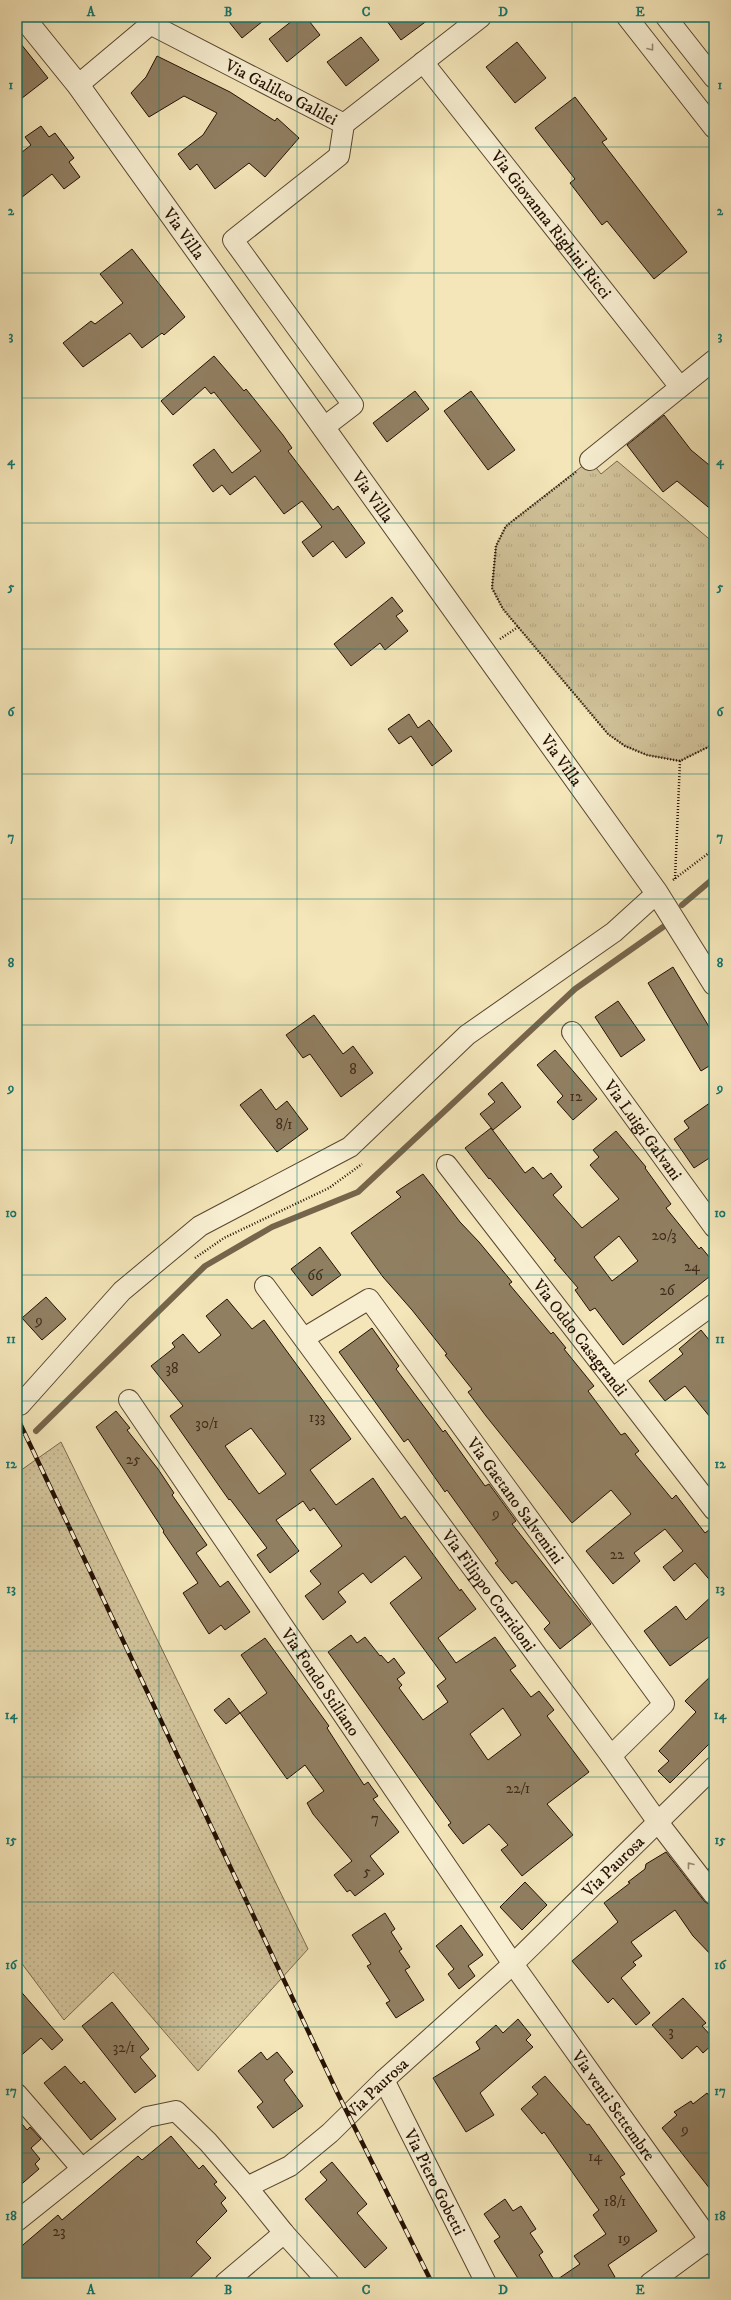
<svg xmlns="http://www.w3.org/2000/svg" width="731" height="2300" font-family="'IM FELL DW Pica',serif">
	<style>
		.grass { fill: url(#grass-dots); stroke: #7b694e }
		.park { fill: url(#park-tufts); stroke: #7b694e }
		.lines { fill: none; stroke-linecap: round; stroke-linejoin: round }
		.stream { stroke: #77654b; stroke-width: 6 }
		.building { fill: #917f62; stroke: #251003; fill-rule: evenodd }
		.minor-casing { stroke: #594630; stroke-width: 22 }
		.tertiary-casing { stroke: #594630; stroke-width: 24 }
		.path { stroke: #251003; stroke-width: 2.5; stroke-dasharray: 1 2; stroke-linecap: butt }
		.minor { stroke: #f8efd2; stroke-width: 20 }
		.tertiary { stroke: #f8efd2; stroke-width: 22 }
		.rail-casing { stroke: #251003; stroke-width: 4.5 }
		.rail { stroke: #f8efd2; stroke-width: 3; stroke-dasharray: 9; stroke-linecap: butt }
		.oneway { stroke: #998b75 }
		.grid { fill: none; stroke: #0f766e; stroke-width: 1; stroke-opacity: 0.55 }
		.labels { text-anchor: middle; stroke-width: 4; stroke-linejoin: round; paint-order: stroke }
		.number-label { font-size: 15px; fill: #402c1b }
		.street-label { font-size: 17px; fill: #251003; stroke: #f8efd2 }
		.neatline { fill: none; stroke: #0f766e; stroke-width: 1.5 }
		.grid-label { font-size: 13px; text-anchor: middle; font-weight: bold; fill: #0f766e }
	</style>
	<defs>
		<pattern id="grass-dots" width="8" height="8" patternUnits="userSpaceOnUse"><rect width="8" height="8" fill="#d1c29a"/><path d="M2 2h.1M6 6h.1" fill="none" stroke="#b3a683" stroke-width="1.8" stroke-linecap="round"/></pattern>
		<pattern id="park-tufts" width="24" height="20" patternUnits="userSpaceOnUse"><rect width="24" height="20" fill="#d1c29a"/><path d="M3 7l-1-3M5 7V3M7 7l1-3M15 17l-1-3M17 17v-4M19 17l1-3" fill="none" stroke="#b3a683"/></pattern>
	</defs>
	<rect width="100%" height="100%" fill="#f4e6b9"/>
	<filter id="stains"><feTurbulence type="fractalNoise" baseFrequency=".005" numOctaves="4"/><feColorMatrix values="0 0 0 0 .2 0 0 0 0 .09 0 0 0 0 .02 0 0 0 .5 -.17"/></filter>
	<radialGradient id="worn" r=".72"><stop offset=".6" stop-color="#630" stop-opacity="0"/><stop offset="1" stop-color="#630" stop-opacity=".3"/></radialGradient>
	<!-- grass -->
	<path class="grass" d="M61,1442L308,1949L198,2071L113,1972L64,2020L17,1957V1473Z"/>
	<!-- park -->
	<path class="park" d="M590,460L601,474L617,461L714,543V744L680,761L647,755L625,746L608,734L503,609L492,588L496,546L506,526Z"/>
	<g class="lines">
		<!-- stream -->
		<path class="stream" d="M682,905L714,878
			M36,1431L205,1266L272,1227L358,1192L575,989L663,927"/>
	</g>
	<!-- building -->
	<path class="building" d="M225,17H268L242,38Z
		M297,17H306L320,35L287,62L269,39Z
		M384,17H432L401,40Z
		M361,37L379,60L346,86L327,62Z
		M17,39L48,78L17,102Z
		M517,42L546,78L515,103L486,67Z
		M157,56L230,92L275,121L277,118L299,138L265,177L249,163L215,189L197,164L190,170L178,154L203,135L217,113L184,96L149,117L131,93L146,77Z
		M575,97L607,139L602,142L687,252L654,279L607,221L602,225L570,183L575,179L535,128Z
		M41,126L49,137L55,133L74,158L69,162L80,177L64,189L52,174L17,201V156L31,145L25,137Z
		M132,249L185,317L164,335L162,333L142,348L130,333L83,367L63,343L91,321L95,324L123,303L100,274Z
		M214,356L244,391L246,389L283,435L292,448L288,451L333,510L338,506L365,543L346,558L333,541L313,557L302,542L322,527L302,501L284,514L255,476L230,495L222,485L213,492L193,465L214,449L232,473L261,451L214,392L211,394L205,387L173,415L161,401Z
		M415,391L429,409L387,442L373,423Z
		M471,391L515,450L488,470L444,411Z
		M664,415L691,450L714,469V512L677,481L663,492L627,445Z
		M392,597L403,611L396,616L408,631L385,650L380,643L351,666L334,644Z
		M409,714L418,728L429,720L452,751L432,766L411,736L399,744L388,729Z
		M673,967L714,1035V1063L701,1071L648,983Z
		M618,1001L645,1040L621,1057L595,1017Z
		M314,1015L343,1054L353,1046L373,1073L341,1097L310,1054L303,1058L286,1035Z
		M555,1050L597,1099L573,1120L557,1102L563,1096L537,1065Z
		M502,1082L521,1107L493,1130L480,1114L495,1102L488,1094Z
		M261,1089L276,1110L287,1101L308,1129L277,1152L240,1105Z
		M714,1100V1155L694,1168L674,1139L689,1128L684,1121Z
		M491,1128L525,1173L533,1167L543,1179L551,1173L562,1187L553,1195L582,1228L619,1199L590,1165L599,1157L593,1150L616,1131L646,1167L645,1168L671,1204L666,1208L699,1249L701,1247L714,1263V1273L623,1345L595,1308L590,1311L575,1290L578,1288L554,1260L556,1259L490,1178L489,1179L465,1148ZM619,1236L638,1261L612,1281L594,1257Z
		M423,1174L460,1222L479,1242L512,1282L509,1284L551,1334L553,1332L566,1348L564,1349L594,1386L588,1391L621,1435L625,1433L639,1451L635,1454L672,1499L676,1495L705,1533L714,1526V1585L695,1563L674,1581L663,1567L683,1551L665,1529L634,1553L640,1561L613,1584L586,1551L631,1514L611,1490L572,1523L486,1416L468,1392L472,1389L445,1355L447,1354L412,1310L383,1277L351,1233L401,1197L396,1192Z
		M320,1247L341,1275L312,1296L291,1269Z
		M46,1297L66,1319L42,1340L22,1318Z
		M227,1299L252,1329L264,1320L351,1439L310,1470L336,1505L373,1478L401,1519L405,1516L460,1591L461,1589L476,1609L438,1638L456,1663L495,1637L516,1666L510,1670L531,1697L539,1691L554,1710L547,1716L589,1772L547,1804L573,1835L522,1876L501,1850L508,1845L489,1824L463,1844L448,1825L451,1823L328,1652L351,1635L357,1643L365,1637L380,1656L381,1655L388,1663L394,1658L405,1673L397,1679L402,1685L399,1688L423,1720L448,1702L437,1686L446,1679L390,1603L422,1578L405,1556L371,1583L363,1573L338,1592L346,1602L323,1620L305,1596L321,1584L310,1571L342,1546L314,1508L310,1511L303,1501L276,1520L299,1551L270,1573L257,1555L267,1548L230,1499L229,1500L170,1416L183,1406L151,1366L175,1347L172,1343L183,1334L199,1353L221,1335L206,1316ZM251,1428L286,1474L259,1494L225,1446ZM503,1708L521,1735L488,1760L470,1734Z
		M372,1328L399,1366L396,1369L443,1432L445,1430L485,1486L489,1484L516,1521L512,1524L591,1624L560,1649L544,1629L550,1623L516,1581L512,1584L495,1563L498,1561L447,1490L445,1492L408,1439L404,1442L339,1352Z
		M701,1330L714,1346V1422L685,1386L665,1401L649,1381L683,1354L679,1349Z
		M116,1411L130,1428L127,1430L158,1469L174,1493L172,1495L207,1545L196,1553L220,1587L228,1581L250,1612L225,1630L221,1625L209,1634L183,1593L198,1583L163,1532L164,1531L96,1427Z
		M714,1594V1633L670,1666L644,1631L676,1606L686,1620Z
		M265,1638L329,1726L327,1728L364,1785L368,1782L378,1796L373,1799L399,1832L370,1856L384,1874L355,1896L350,1890L347,1892L334,1875L352,1861L313,1814L307,1803L324,1791L305,1765L287,1779L240,1713L267,1693L241,1655Z
		M714,1673V1739L670,1783L658,1771L669,1761L659,1751L696,1712L685,1701Z
		M229,1698L240,1713L226,1724L214,1710Z
		M666,1852L705,1902L714,1906V1958L693,1936L675,1910L631,1942L642,1956L633,1962L636,1965L621,1978L650,2013L636,2025L613,1998L608,2003L572,1961L618,1922L604,1903L630,1883L628,1882L645,1869L646,1864Z
		M714,1865V1876L708,1869Z
		M525,1882L547,1905L522,1930L500,1907Z
		M385,1913L395,1929L391,1932L402,1949L399,1951L410,1967L405,1970L424,2000L396,2018L386,2003L390,2001L367,1966L371,1964L352,1935Z
		M461,1925L483,1955L468,1966L475,1976L459,1989L448,1974L454,1969L436,1946Z
		M17,1987L63,2040L52,2050L41,2038L17,2059Z
		M683,1998L706,2023L702,2026L714,2039V2043L703,2053L697,2046L682,2059L652,2025Z
		M112,2002L149,2049L140,2057L156,2076L135,2093L82,2026Z
		M518,2019L531,2035L526,2040L533,2047L480,2093L494,2115L466,2132L433,2078L480,2049L476,2042L496,2025L503,2033Z
		M261,2052L267,2060L277,2052L293,2072L284,2080L303,2106L273,2128L257,2107L263,2102L238,2071Z
		M65,2066L81,2084L84,2081L116,2119L91,2140L44,2083Z
		M545,2076L587,2125L589,2124L625,2174L620,2177L657,2231L608,2265L615,2277L606,2283H521L494,2241L500,2237L484,2214L505,2199L513,2211L521,2206L536,2229L530,2233L543,2252L539,2255L555,2281L580,2264L574,2256L606,2234L593,2215L599,2210L544,2132L542,2134L521,2109L538,2094L532,2087Z
		M707,2093L714,2102V2194L662,2128L677,2115L674,2112L691,2101L693,2104Z
		M17,2118L27,2130L30,2127L41,2139L31,2148L40,2159L35,2164L39,2169L17,2188Z
		M171,2136L199,2169L203,2165L217,2182L214,2184L226,2198L221,2203L227,2211L196,2242L211,2258L185,2283H17V2250L58,2215L62,2220L138,2156L142,2160Z
		M332,2162L367,2204L357,2213L387,2248L365,2268L305,2199L327,2180L320,2172Z"/>
	<g class="lines">
		<!-- minor casing -->
		<g class="minor-casing">
			<g id="minor">
				<path d="M627,17L714,128"/>
				<path d="M666,17L714,78"/>
				<path id="s1" d="M150,24L344,124L481,17"/>
				<path id="s2" d="M423,62L680,387"/>
				<path d="M78,85L159,17"/>
				<path d="M323,428L353,405L233,240L339,156L344,124"/>
				<path d="M590,460L714,360"/>
				<path id="s3" d="M572,1032L714,1227"/>
				<path id="s4" d="M447,1165L714,1510"/>
				<path id="s5" d="M265,1286L611,1756L657,1821L714,1895"/>
				<path id="s6" d="M304,1338L369,1299L664,1704L611,1756"/>
				<path d="M613,1378L714,1304"/>
				<path id="s7" d="M129,1400L513,1964L714,2246"/>
				<path d="M20,1405L122,1291L200,1226L350,1147L467,1035L614,932L657,893"/>
				<path id="s8" d="M384,2080L486,2283"/>
				<path d="M17,2094L82,2169"/>
				<path d="M247,2187L284,2233L329,2283"/>
				<path id="s9" d="M17,2221L147,2117L176,2111L208,2142L247,2187L290,2166L330,2133L384,2080L513,1964L714,1767"/>
				<path d="M225,2283L284,2233"/>
				<path d="M650,2283L710,2239"/>
			</g>
		</g>
		<!-- tertiary casing -->
		<g class="tertiary-casing">
			<g id="tertiary">
				<path id="s10" d="M23,17L78,85L657,893L714,984"/>
			</g>
		</g>
		<!-- path -->
		<path class="path" d="M576,472L506,526L496,546L492,588L503,609L608,734L625,746L647,755L680,761L714,744
			M500,639L518,627
			M675,879L680,761
			M673,880L714,849
			M195,1258L224,1238L329,1188L362,1164"/>
		<!-- minor -->
		<use href="#minor" class="minor"/>
		<!-- tertiary -->
		<use href="#tertiary" class="tertiary"/>
		<!-- rail casing -->
		<g class="rail-casing">
			<path id="rail" d="M17,1417L337,2092L432,2283"/>
		</g>
		<!-- rail -->
		<use href="#rail" class="rail"/>
	</g>
	<!-- one-way arrows -->
	<defs><path id="oneway-chevron" d="M-2-3.5L2.5 0L-2 3.5" fill="none" stroke-width="1.6" stroke-linecap="round" stroke-linejoin="round"/></defs>
	<g class="oneway">
		<use href="#oneway-chevron" transform="translate(651 48) rotate(52)"/>
		<use href="#oneway-chevron" transform="translate(690 1865) rotate(-128)"/>
	</g>
	<!-- grid -->
	<path class="grid" d="M159,17V2283M297,17V2283M434,17V2283M572,17V2283M17,147H714M17,273H714M17,398H714M17,523H714M17,649H714M17,774H714M17,899H714M17,1025H714M17,1150H714M17,1275H714M17,1401H714M17,1526H714M17,1651H714M17,1777H714M17,1902H714M17,2027H714M17,2153H714"/>
	<g class="labels">
		<!-- number labels -->
		<g class="number-label">
			<text x="353" y="1074">8</text>
			<text x="576" y="1101">12</text>
			<text x="284" y="1129">8/1</text>
			<text x="664" y="1240">20/3</text>
			<text x="692" y="1271">24</text>
			<text x="315" y="1280">66</text>
			<text x="667" y="1295">26</text>
			<text x="39" y="1325">9</text>
			<text x="172" y="1373">38</text>
			<text x="317" y="1422">133</text>
			<text x="207" y="1428">30/1</text>
			<text x="133" y="1464">25</text>
			<text x="496" y="1518">9</text>
			<text x="617" y="1559">22</text>
			<text x="518" y="1793">22/1</text>
			<text x="375" y="1823">7</text>
			<text x="367" y="1876">5</text>
			<text x="671" y="2036">3</text>
			<text x="124" y="2052">32/1</text>
			<text x="685" y="2134">9</text>
			<text x="595" y="2161">14</text>
			<text x="615" y="2206">18/1</text>
			<text x="59" y="2236">23</text>
			<text x="624" y="2243">19</text>
		</g>
		<!-- street labels -->
		<g class="street-label">
			<text dy="6" stroke="none"><textPath href="#s1" startOffset="148">Via Galileo Galilei</textPath></text>
			<text dy="6" stroke="none"><textPath href="#s2" startOffset="207">Via Giovanna Righini Ricci</textPath></text>
			<text dy="6" stroke="none"><textPath href="#s10" startOffset="270">Via Villa</textPath></text>
			<text dy="6" stroke="none"><textPath href="#s10" startOffset="594">Via Villa</textPath></text>
			<text dy="6" stroke="none"><textPath href="#s10" startOffset="918">Via Villa</textPath></text>
			<text dy="6" stroke="none"><textPath href="#s3" startOffset="121">Via Luigi Galvani</textPath></text>
			<text dy="6" stroke="none"><textPath href="#s4" startOffset="218">Via Oddo Casagrandi</textPath></text>
			<text dy="6" stroke="none"><textPath href="#s6" startOffset="325">Via Gaetano Salvemini</textPath></text>
			<text dy="6" stroke="none"><textPath href="#s5" startOffset="378">Via Filippo Corridoni</textPath></text>
			<text dy="6" stroke="none"><textPath href="#s7" startOffset="341">Via Fondo Stiliano</textPath></text>
			<text dy="6" stroke="none"><textPath href="#s9" startOffset="789">Via Paurosa</textPath></text>
			<text dy="6" stroke="none"><textPath href="#s9" startOffset="465">Via Paurosa</textPath></text>
			<text dy="6" stroke="none"><textPath href="#s7" startOffset="856">Via venti Settembre</textPath></text>
			<text dy="6" stroke="none"><textPath href="#s8" startOffset="114">Via Piero Gobetti</textPath></text>
		</g>
	</g>
	<!-- margin -->
	<rect width="731" height="2300" fill="none" stroke="#f4e6b9" stroke-width="44"/>
	<rect x="22" y="22" width="687" height="2256" class="neatline"/>
	<g class="grid-label">
		<text x="91" y="16">A</text>
		<text x="228" y="16">B</text>
		<text x="366" y="16">C</text>
		<text x="503" y="16">D</text>
		<text x="640" y="16">E</text>
		<text x="11" y="89">1</text>
		<text x="720" y="89">1</text>
		<text x="11" y="215">2</text>
		<text x="720" y="215">2</text>
		<text x="11" y="340">3</text>
		<text x="720" y="340">3</text>
		<text x="11" y="465">4</text>
		<text x="720" y="465">4</text>
		<text x="11" y="591">5</text>
		<text x="720" y="591">5</text>
		<text x="11" y="716">6</text>
		<text x="720" y="716">6</text>
		<text x="11" y="841">7</text>
		<text x="720" y="841">7</text>
		<text x="11" y="967">8</text>
		<text x="720" y="967">8</text>
		<text x="11" y="1092">9</text>
		<text x="720" y="1092">9</text>
		<text x="11" y="1217">10</text>
		<text x="720" y="1217">10</text>
		<text x="11" y="1343">11</text>
		<text x="720" y="1343">11</text>
		<text x="11" y="1468">12</text>
		<text x="720" y="1468">12</text>
		<text x="11" y="1593">13</text>
		<text x="720" y="1593">13</text>
		<text x="11" y="1719">14</text>
		<text x="720" y="1719">14</text>
		<text x="11" y="1844">15</text>
		<text x="720" y="1844">15</text>
		<text x="11" y="1969">16</text>
		<text x="720" y="1969">16</text>
		<text x="11" y="2095">17</text>
		<text x="720" y="2095">17</text>
		<text x="11" y="2220">18</text>
		<text x="720" y="2220">18</text>
		<text x="91" y="2294">A</text>
		<text x="228" y="2294">B</text>
		<text x="366" y="2294">C</text>
		<text x="503" y="2294">D</text>
		<text x="640" y="2294">E</text>
	</g>
	<rect width="100%" height="100%" filter="url(#stains)"/>
	<rect width="100%" height="100%" fill="url(#worn)"/>
</svg>
